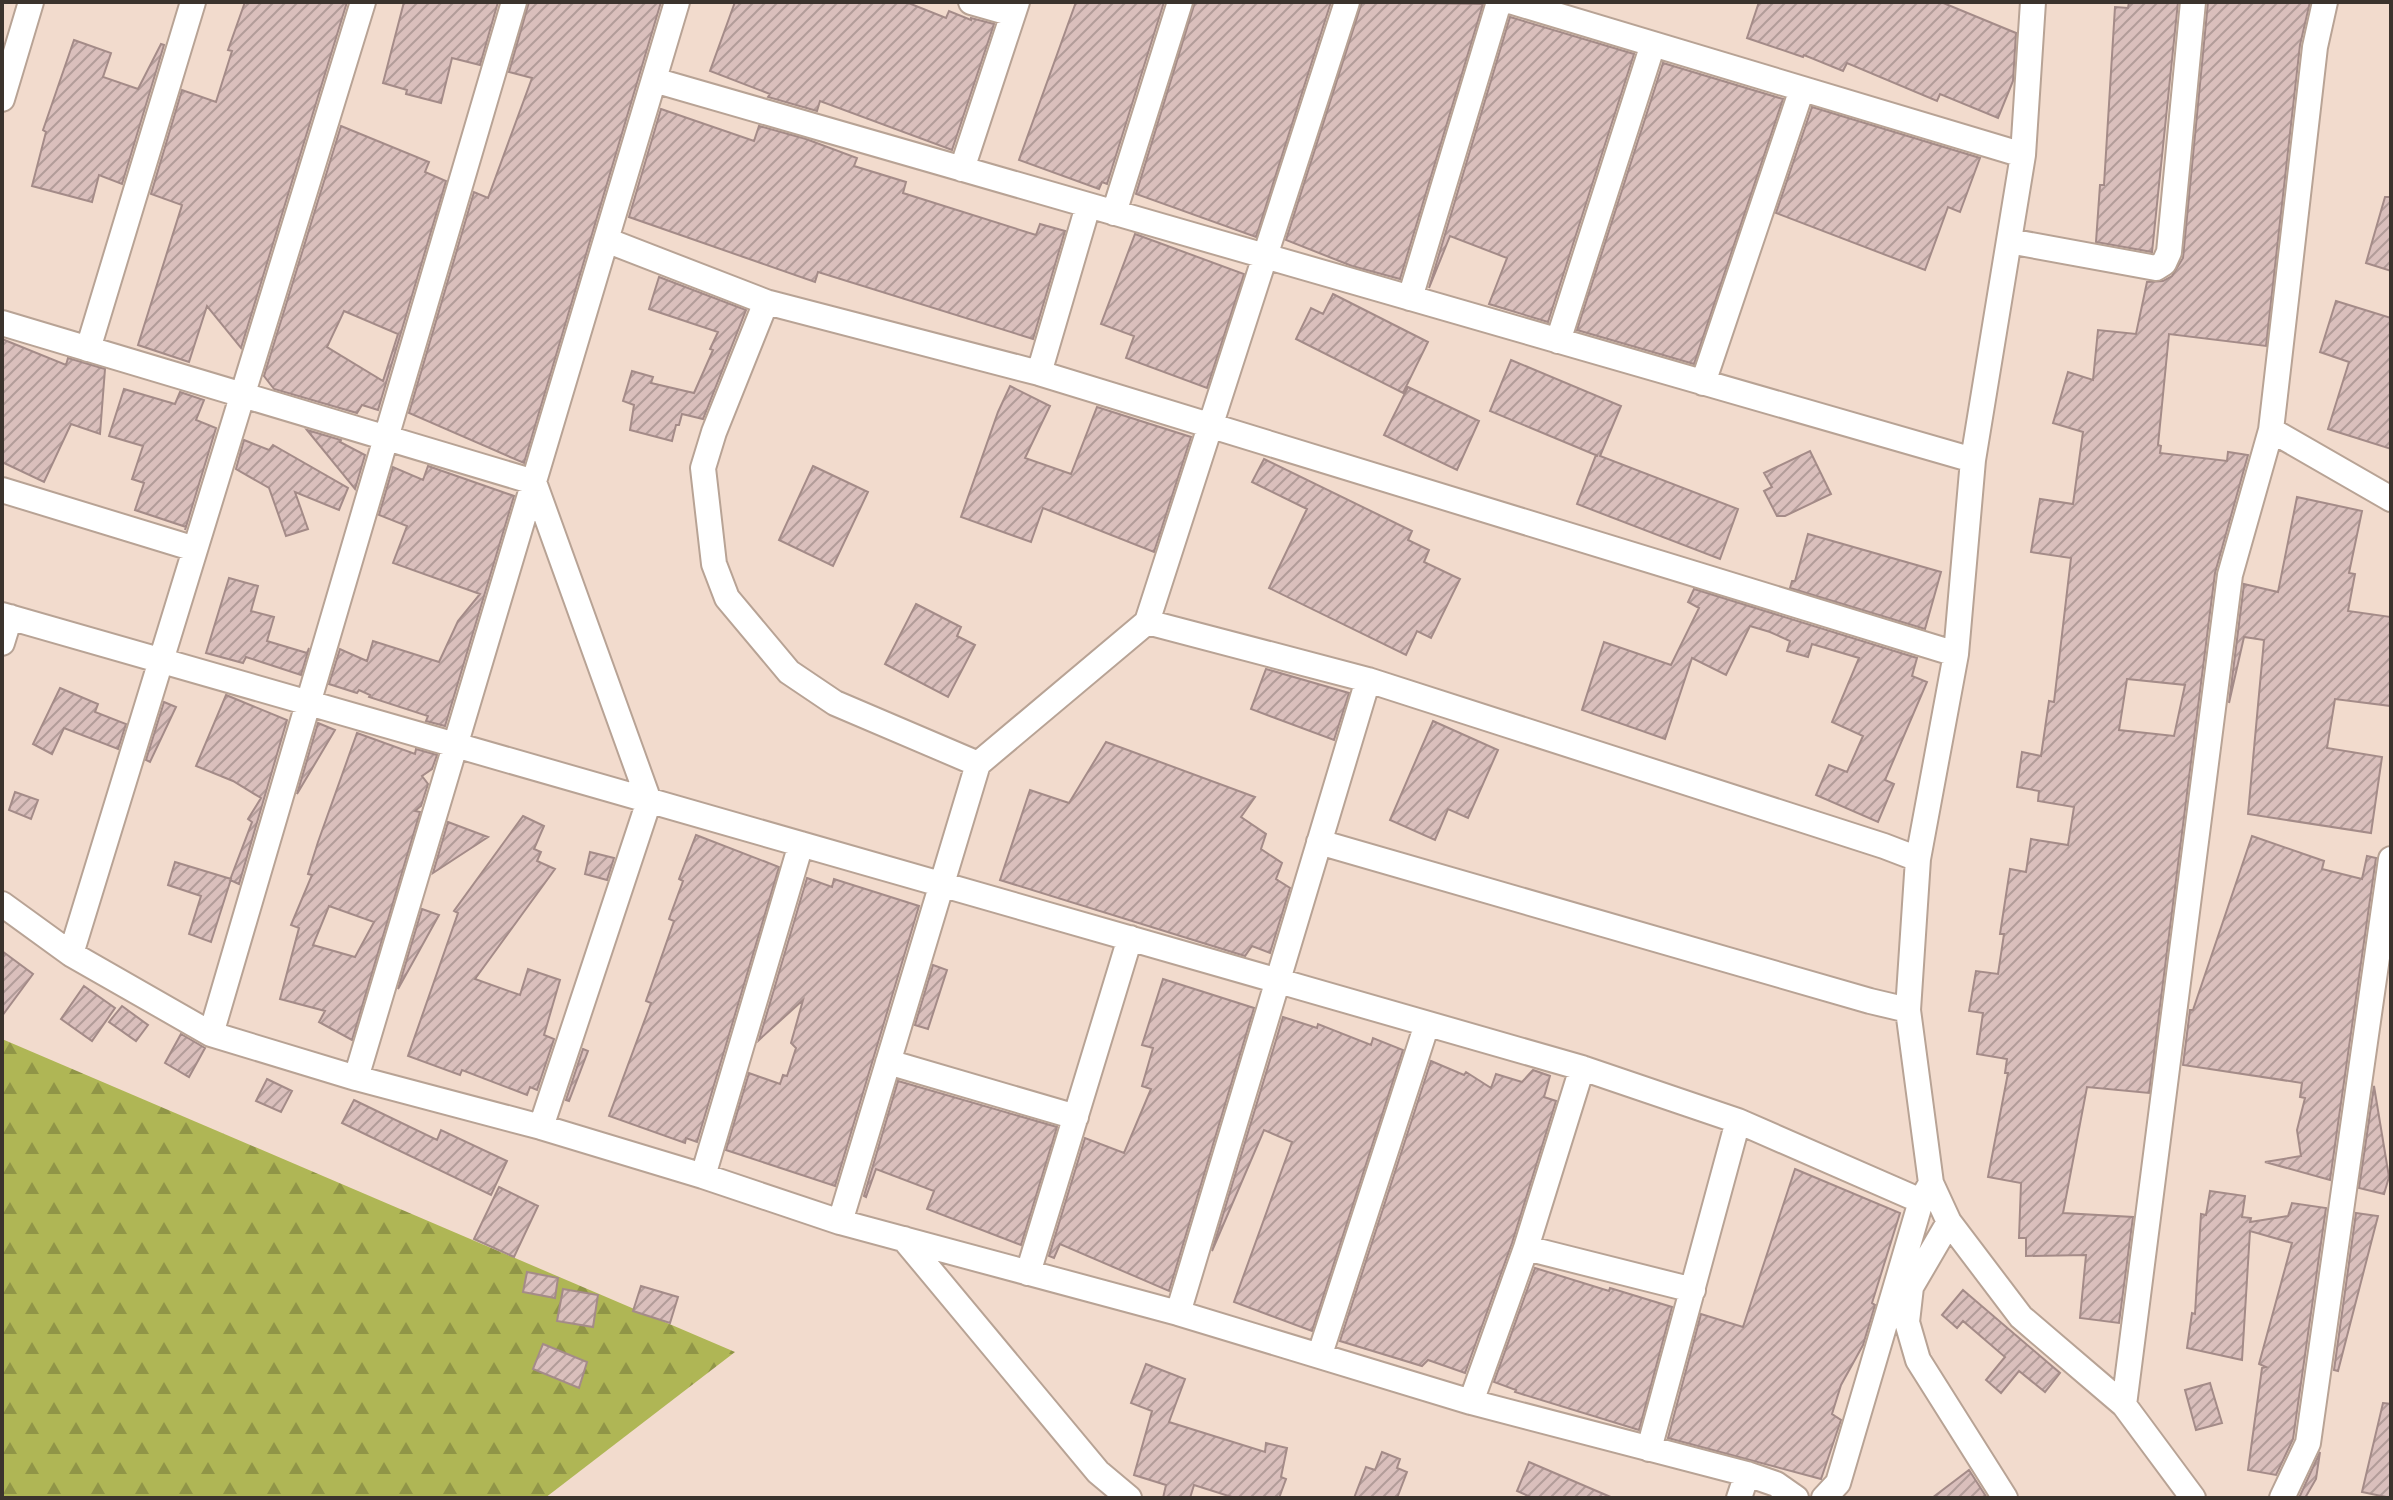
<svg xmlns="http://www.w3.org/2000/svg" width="2393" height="1500" font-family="'Noto Sans',sans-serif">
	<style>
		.forest { fill: url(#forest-firs) }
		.building { fill: url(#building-hatch); stroke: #a48b88; stroke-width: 2; fill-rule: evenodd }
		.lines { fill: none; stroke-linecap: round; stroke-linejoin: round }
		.minor-casing { stroke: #b8a395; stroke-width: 28 }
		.minor { stroke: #fff; stroke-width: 24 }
	</style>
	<defs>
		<pattern id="forest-firs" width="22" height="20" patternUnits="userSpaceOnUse" patternTransform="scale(2)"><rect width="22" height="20" fill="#afb655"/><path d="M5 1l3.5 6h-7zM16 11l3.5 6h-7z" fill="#909547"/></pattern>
		<pattern id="building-hatch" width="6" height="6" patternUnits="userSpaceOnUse" patternTransform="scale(2)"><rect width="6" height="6" fill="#dabfbc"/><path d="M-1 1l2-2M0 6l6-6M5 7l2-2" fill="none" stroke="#b29c99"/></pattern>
	</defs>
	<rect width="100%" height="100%" fill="#f2dbcd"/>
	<!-- forest -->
	<path class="forest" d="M2,1039L735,1352L545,1498H2Z"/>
	<!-- building -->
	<path class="building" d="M245,2H347L241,348L207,306L189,362L138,345L182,205L151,194L182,90L216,102L232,51L228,50Z
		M404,2H498L480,65L452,58L441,103L406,94L407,90L383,83Z
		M529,2H661L524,463L409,413L474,192L488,198L532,78L509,72Z
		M735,2H906L946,18L949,11L971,20V18L994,24L952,150L820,101L817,111L768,97L770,94L710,71Z
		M1076,2H1164L1107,184L1102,182L1099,189L1019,160Z
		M1195,2H1331L1256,237L1136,194Z
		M1362,2L1483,4L1400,279L1352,266L1286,240Z
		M1759,2H1941L2016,33L2013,81L1998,118L1940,94L1937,101L1847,63L1843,71L1804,55L1803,57L1747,38Z
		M2129,2H2178L2152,252L2096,242L2100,185H2104L2115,7L2128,8Z
		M2208,2H2310L2300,45L2266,346L2169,334L2158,445L2161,446L2160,453L2227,461L2228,452L2248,455L2215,573L2149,1093L2087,1087L2063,1213L2133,1217L2119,1323L2080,1318L2086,1255L2026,1256V1238H2019L2021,1183L1988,1177L2008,1073H2005L2007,1059L1977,1054L1983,1013L1969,1011L1976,971L1998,974L2004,934H2000L2010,869L2026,872L2031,839L2068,845L2074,807L2038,801L2039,791L2017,787L2022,752L2041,756L2049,701L2054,702L2071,558L2031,552L2040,499L2073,504L2083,432L2053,423L2068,372L2093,380L2098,330L2136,334L2147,282L2163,281L2172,276L2183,258ZM2127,679L2185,685L2174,736L2119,730Z
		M1510,17L1634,54L1548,322L1489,304L1507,258L1450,236L1429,288Z
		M74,40L111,53L103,77L138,89L161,44L164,45L122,184L99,175L92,202L32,186L46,132L43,130Z
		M1663,63L1783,99L1694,364L1577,330Z
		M1812,107L1980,158L1960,212L1948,207L1925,270L1776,213Z
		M661,109L754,141L759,126L806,139L857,158L854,166L906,182L903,193L1036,235L1040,224L1065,231L1033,339L818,272L815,282L629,217Z
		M341,126L429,162L425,172L446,181L378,410L362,405L357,413L274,389L264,376ZM344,311L398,334L383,381L327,347Z
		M2385,197H2391V271L2366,263Z
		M1135,234L1244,274L1207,388L1126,358L1134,336L1101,324Z
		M659,277L746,310L703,419L682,414L679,425H676L672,441L630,430L634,405L623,401L632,371L653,377L651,383L694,393L713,350L710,349L718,332L649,309Z
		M1333,294L1428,342L1403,393L1296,339L1311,308L1323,314Z
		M2336,301L2391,318V449L2328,429L2349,362L2320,352Z
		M2,339L66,365L68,358L105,369L100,434L71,424L44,482L2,462Z
		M1511,360L1621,406L1600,456L1738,509L1720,559L1577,504L1596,455L1598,456L1490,411Z
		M1010,386L1050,406L1025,458L1071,474L1097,407L1191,437L1154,552L1043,508L1031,542L961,517L998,412Z
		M1408,387L1479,421L1457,470L1384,435Z
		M124,389L175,404L180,392L204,400L196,420L216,428L185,530L186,527L135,510L144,483L132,479L143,446L109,436Z
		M307,430L341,440L340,442L365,455L355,489Z
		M244,440L269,450L273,445L348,488L339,510L295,492L308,529L286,536L269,488L236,469Z
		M1810,451L1831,494L1785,516H1777L1764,491L1772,487L1764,473Z
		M1264,459L1412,531L1408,540L1429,550L1424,562L1460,579L1431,638L1417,631L1406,655L1269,588L1307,509L1252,482Z
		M428,466L514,496L445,726L426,721L428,716L369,697L370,695L359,690L357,693L329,684L340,649L367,661L373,641L439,662L458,621L480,594L393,563L407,526L379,515L393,467L423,480Z
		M813,466L868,492L833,566L779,540Z
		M2297,497L2362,511L2349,573L2355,574L2348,611L2391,617V706L2335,699L2327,748L2382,757L2371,833L2248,814L2264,640L2244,637L2229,703L2244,584L2278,592Z
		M1808,534L1941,572L1925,629L1790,588L1792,581H1795Z
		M229,578L258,586L251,611L274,617L267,641L307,653L309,648L301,675L246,657L243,663L206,653Z
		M1694,589L1917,658L1912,676L1927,682L1885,780L1894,784L1878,822L1816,795L1829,765L1847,772L1863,736L1832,722L1859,658L1812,644L1808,657L1787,651L1790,641L1770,632L1750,626L1726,675L1692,658L1665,739L1582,710L1604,642L1671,665L1699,608L1688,602Z
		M916,604L961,627L957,636L975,645L948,697L885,664Z
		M1266,669L1349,693L1334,740L1251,709Z
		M60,688L98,704L95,712L126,724L118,749L64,728L52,754L33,744Z
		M226,695L287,720L239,884L230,880L252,822L248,819L261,798L233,781L196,766Z
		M164,702L176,707L150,762L146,760Z
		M1433,721L1498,750L1468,818L1448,809L1435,840L1390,820Z
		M318,723L335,730L297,794Z
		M357,733L415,754L416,749L437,755L432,769L422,776L428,784L421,806L415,811L420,812L352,1040L319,1022L325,1011L280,999L299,928L291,925L312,875L308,874L318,842ZM329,906L374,922L355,957L313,945Z
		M1106,742L1255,797L1241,817L1266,834L1261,849L1282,863L1276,879L1290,888L1270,953L1252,946L1245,956L1000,880L1030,790L1069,803Z
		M15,792L38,800L31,819L9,810Z
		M523,816L544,826L534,849L541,852L537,861L555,869L475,979L520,995L528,969L560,980L544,1035L554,1039L537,1090L530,1087L527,1095L462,1070L460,1075L408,1056L458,913L454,911Z
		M448,822L488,837L433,873Z
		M696,835L779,867L697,1142L686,1138L685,1143L609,1116L651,1003L646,1001L674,921L669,919L683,881L679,879Z
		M2252,836L2324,861L2322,869L2362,879L2367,856L2376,858L2330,1180L2265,1162L2301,1156L2297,1130L2305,1098L2300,1097L2302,1083L2183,1065L2190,1010H2193Z
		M590,852L614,858L607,880L585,874Z
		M175,862L231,879L211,942L189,934L201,896L168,885Z
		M807,878L832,887L834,879L919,906L835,1186L726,1150L749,1073L780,1084L783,1075L787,1076L796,1048L791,1043L803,1000L759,1040Z
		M422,909L439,915L398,989Z
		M2,951L33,974L2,1016Z
		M933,965L947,970L928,1029L915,1025Z
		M1163,979L1254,1008L1169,1291L1060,1244L1054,1258L1049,1256L1085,1138L1124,1153L1151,1089L1142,1086L1153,1048L1142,1045Z
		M84,986L115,1008L92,1041L61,1019Z
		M122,1006L148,1025L136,1041L109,1022Z
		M1283,1017L1317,1028L1318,1024L1371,1045L1373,1038L1403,1050L1312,1331L1234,1302L1292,1142L1264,1130L1212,1251Z
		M181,1034L205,1048L189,1077L165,1063Z
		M583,1049L588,1051L569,1101L566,1100Z
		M1431,1061L1464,1075L1466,1072L1491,1088L1496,1074L1522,1082L1533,1070L1550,1076L1544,1097L1556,1101L1512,1243L1465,1373L1428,1360L1422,1366L1340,1341Z
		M267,1079L292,1091L281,1112L256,1101Z
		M898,1081L1057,1127L1021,1245L927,1209L934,1191L876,1169L866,1197L864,1196Z
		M2374,1086L2389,1177L2384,1194L2359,1188Z
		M354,1100L437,1140L441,1130L507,1161L491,1195L342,1123Z
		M1795,1169L1900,1213L1872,1303L1875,1305L1863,1345L1841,1385L1832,1414L1841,1420L1821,1479L1668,1438L1701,1314L1743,1327Z
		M499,1187L538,1206L514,1257L474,1239Z
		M2210,1191L2245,1196L2242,1217L2251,1218L2250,1222L2288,1216L2292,1203L2326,1208L2293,1439L2276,1475L2248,1470L2262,1368L2266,1367L2259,1364L2292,1243L2250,1231L2242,1360L2187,1348L2192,1313L2195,1314L2201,1214L2206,1215Z
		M2356,1213L2378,1216L2338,1371L2334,1370Z
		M1535,1268L1609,1291L1610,1288L1672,1307L1639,1430L1515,1392L1516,1390L1494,1382Z
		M527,1272L558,1278L555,1298L523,1292Z
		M641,1286L678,1297L670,1323L633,1311Z
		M563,1289L598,1295L593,1327L557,1321Z
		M1963,1290L2060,1373L2045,1392L2019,1371L2001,1393L1986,1380L2005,1357L1963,1321L1957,1328L1942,1315Z
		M543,1344L587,1362L579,1388L533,1369Z
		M1146,1364L1185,1379L1169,1422L1265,1452L1266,1443L1287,1448L1281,1477L1286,1479L1279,1498H1235L1194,1485L1190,1498H1163L1166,1485L1134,1475L1152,1411L1131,1403Z
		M2210,1383L2222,1423L2196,1430L2185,1390Z
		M2383,1403L2391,1404V1498L2362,1492Z
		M1382,1452L1400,1459L1397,1468L1407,1472L1397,1498H1354L1366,1467L1375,1470Z
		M2320,1452L2316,1479L2305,1498H2299Z
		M1529,1462L1613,1498H1533L1517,1491Z
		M1969,1470L1987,1498H1932Z"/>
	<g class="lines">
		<!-- minor casing -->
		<g class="minor-casing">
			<path id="minor" d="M971,2L1013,14
				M1513,2L2023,155
				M2033,2L2023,155L1973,460L1956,654L1918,859L1908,1010L1931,1183L1949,1222L2021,1317L2124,1405L2193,1498
				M654,80L1973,460
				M2,99L31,2
				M962,169L1017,2
				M1114,213L1180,2
				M606,240L766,302L1039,373L1956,654
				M2009,241L2156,268L2164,263L2169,252L2193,2
				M1410,298L1499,2
				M766,302L714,432L703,468L714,564L727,598L789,672L835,703L978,764
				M2,323L534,482L649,801L541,1127
				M1558,341L1653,44
				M88,349L193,2
				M1039,373L1088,206
				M1703,383L1802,89
				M2271,430L2391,499
				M2,490L195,549
				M2,615L1582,1068L1738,1121L1921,1201L1931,1183
				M1147,622L1368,680L1884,846L1918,859
				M2,643L10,617
				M1319,842L1870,1001L1908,1010
				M2,904L71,954L211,1034L356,1078L541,1127L703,1176L840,1222L1178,1313L1471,1402L1747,1474L1776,1484L1796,1498
				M71,954L363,2
				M211,1034L514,2
				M888,1062L1076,1117
				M356,1078L677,2
				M703,1176L801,844
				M840,1222L978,764L1147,622L1347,2
				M1949,1222L1911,1287L1907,1322L1918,1360L2005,1498
				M904,1239L1098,1472L1129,1498
				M1526,1248L1693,1290
				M1028,1273L1130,938
				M1178,1313L1368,680
				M1320,1354L1427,1024
				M1471,1402L1526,1248L1582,1068
				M2124,1405L2230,575L2271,430L2315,47L2325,2
				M1649,1449L1738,1121
				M1739,1498L1747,1474
				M1824,1498L1838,1483L1921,1201
				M2282,1498L2308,1443L2391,859"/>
		</g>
		<!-- minor -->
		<use href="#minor" class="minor"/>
	</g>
	<!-- border -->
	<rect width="2393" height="1500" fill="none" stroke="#3b332d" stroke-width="8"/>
</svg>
